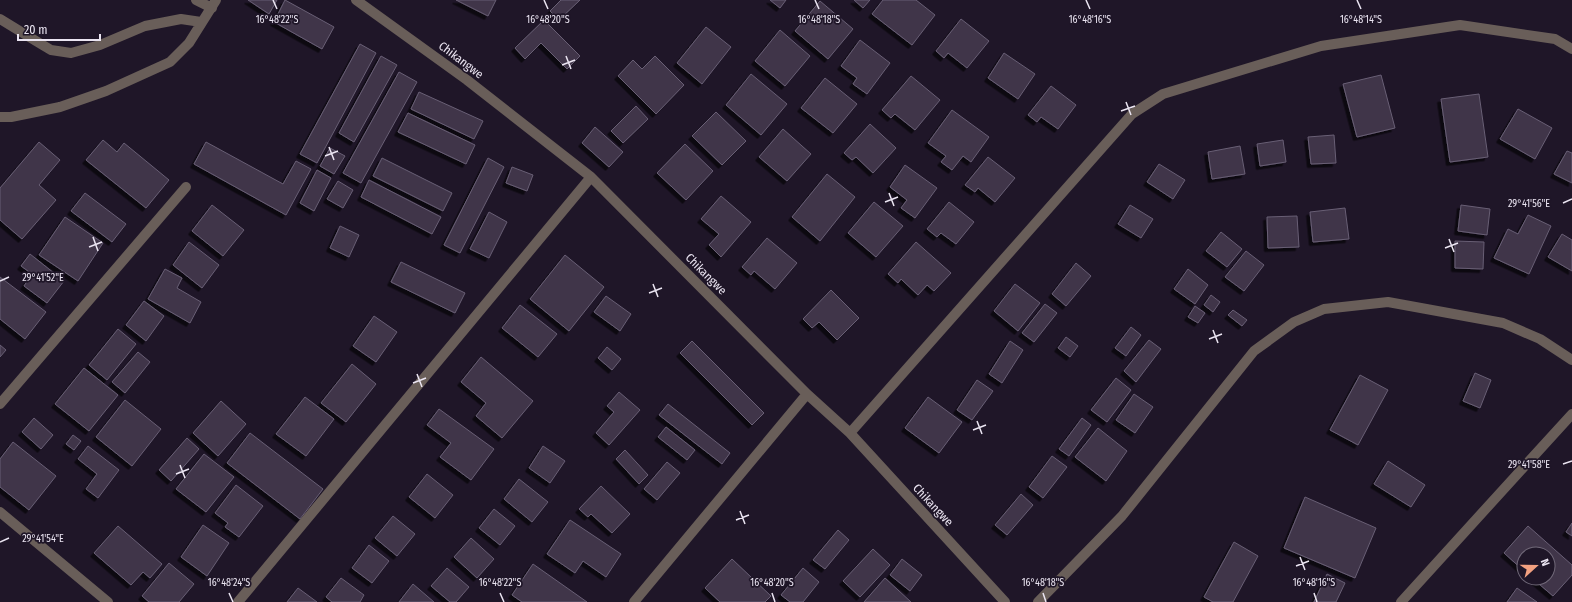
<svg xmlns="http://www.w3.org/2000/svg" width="1572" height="602" font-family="'Fira Sans Condensed',sans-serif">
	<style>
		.building { fill: #3f3549; stroke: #695f75; filter: url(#shadow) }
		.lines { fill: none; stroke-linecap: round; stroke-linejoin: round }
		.service { stroke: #695e59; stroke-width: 10 }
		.minor { stroke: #695e59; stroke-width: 10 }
		.ticks { fill: none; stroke: #ebe5f2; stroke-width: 1.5 }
		.labels { text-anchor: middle; stroke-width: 3.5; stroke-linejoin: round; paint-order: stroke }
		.street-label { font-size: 12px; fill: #ebe5f2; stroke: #1f1628 }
		.ticks-label { font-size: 10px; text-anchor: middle; fill: #ebe5f2; stroke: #1f1628; stroke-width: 3.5; stroke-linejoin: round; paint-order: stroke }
	</style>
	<defs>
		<filter id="shadow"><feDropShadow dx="-3.5" dy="3.5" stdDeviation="0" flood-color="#0009"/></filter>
	</defs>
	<rect width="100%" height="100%" fill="#1f1628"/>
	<!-- building -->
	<path class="building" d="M248,0H277L269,14Z
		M285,0L334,27L322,49L274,22Z
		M456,0H496L488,16Z
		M561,0H580L559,20L550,11Z
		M770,0H786L780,8Z
		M854,0H870L863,8Z
		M883,0H916L935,15L912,45L872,14Z
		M820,1L853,29L828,59L795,31Z
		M961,19L989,41L967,68L948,53L944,58L936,51Z
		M544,20L580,56L567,69L541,43L525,59L515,48Z
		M706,27L731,47L702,84L677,63Z
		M780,30L810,56L785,86L755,61Z
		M860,40L890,63L867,94L853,84L857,78L841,66Z
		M360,44L376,53L317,163L300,154Z
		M1004,53L1035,74L1018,99L988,78Z
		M381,56L397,65L354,142L339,133Z
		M655,56L684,85L656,114L618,76L633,60L642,69Z
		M399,72L417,82L361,183L343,173Z
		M751,74L787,104L761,135L726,105Z
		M1381,75L1395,128L1357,137L1343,84Z
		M911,76L940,100L915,130L895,114L891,118L882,110Z
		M825,78L857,104L833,133L801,108Z
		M1051,86L1076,105L1058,129L1041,117L1037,122L1028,115Z
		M419,92L483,121L474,139L411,109Z
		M1479,94L1488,157L1450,162L1441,99Z
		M636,106L648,119L623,143L611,131Z
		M1518,109L1552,128L1535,159L1500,139Z
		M952,110L989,137L971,162L963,156L952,170L941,162L946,156L928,143Z
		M716,112L746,141L722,165L692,136Z
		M408,113L475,145L466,164L398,132Z
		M870,124L896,148L873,173L856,157L852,160L844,153Z
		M595,127L623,152L609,167L582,143Z
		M783,129L811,154L787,181L759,157Z
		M1334,135L1336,163L1311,164L1308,137Z
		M103,140L117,152L124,143L169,180L146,208L86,160Z
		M1283,140L1286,162L1260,166L1257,144Z
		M39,142L60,160L39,185L56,200L22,239L0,220V188Z
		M206,142L283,184L296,161L311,169L286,215L194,164Z
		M685,144L713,171L686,200L657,173Z
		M1240,146L1245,174L1212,179L1208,152Z
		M330,148L345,156L334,174L320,166Z
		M1567,151L1572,153V183L1554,174Z
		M988,157L1015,178L995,202L978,188L975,192L965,185Z
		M382,158L452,193L443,211L373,176Z
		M488,158L504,167L460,253L444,245Z
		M1159,164L1185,180L1173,199L1147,182Z
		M905,165L937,188L915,218L901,208L907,200L890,187Z
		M512,167L533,175L527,191L506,183Z
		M317,170L331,178L314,211L300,203Z
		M827,174L855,197L820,241L792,217Z
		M369,180L441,217L432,234L361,197Z
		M338,181L353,190L343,208L327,199Z
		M85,193L126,224L112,242L71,211Z
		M721,196L751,222L721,257L709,245L719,234L701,219Z
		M874,202L903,226L876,257L848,233Z
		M949,202L974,222L956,244L941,233L937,237L927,229Z
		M212,205L244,230L223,256L192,231Z
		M1130,205L1153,219L1141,238L1118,224Z
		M1461,205L1490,209L1487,235L1458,231Z
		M1345,208L1349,239L1313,242L1310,212Z
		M489,212L507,222L489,258L470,249Z
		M1528,215L1551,226L1529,274L1494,258L1508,229L1518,234Z
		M1297,216L1299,247L1268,248L1267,217Z
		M65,217L103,243L78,281L39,255Z
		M340,226L359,235L349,257L330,248Z
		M1221,232L1242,249L1227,267L1206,251Z
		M1562,234L1572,240V271L1548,257Z
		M767,238L797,263L775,289L754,271L751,275L742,267Z
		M1455,241L1484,242L1483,269L1455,268Z
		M189,242L219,265L202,288L173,265Z
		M916,242L951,273L934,291L927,285L918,295L901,279L898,283L888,274Z
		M1246,251L1264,265L1244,291L1225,277Z
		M30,254L64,281L47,303L24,286L32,274L21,266Z
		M565,255L604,287L569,331L530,299Z
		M401,262L465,293L455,313L391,282Z
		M1076,263L1091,276L1066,306L1052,294Z
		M165,269L182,278L177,288L201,302L190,323L148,299Z
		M1188,269L1208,285L1195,304L1174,289Z
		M0,277L46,312L25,339L0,319Z
		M1015,284L1040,303L1018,331L994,311Z
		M831,290L859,318L837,340L819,322L812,328L803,319Z
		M1211,295L1220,302L1213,312L1204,305Z
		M606,296L631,314L620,331L594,312Z
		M144,301L164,316L146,341L126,325Z
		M1045,304L1057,313L1034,342L1022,333Z
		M520,305L557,334L538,357L502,328Z
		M1195,306L1205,313L1198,323L1188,317Z
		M1233,310L1247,320L1242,326L1228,315Z
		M374,316L397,332L376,362L353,346Z
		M1131,327L1141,335L1126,356L1115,348Z
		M118,329L136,344L107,380L89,365Z
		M1066,337L1078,346L1070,357L1058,348Z
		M1149,340L1161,349L1136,382L1124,371Z
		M692,341L764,413L752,425L680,353Z
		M1010,341L1023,350L1002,383L989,374Z
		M0,345L6,350L0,357Z
		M607,347L621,359L612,370L598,358Z
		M138,352L150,362L125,393L112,382Z
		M481,357L533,401L502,438L476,416L486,403L461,382Z
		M352,364L376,384L346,422L321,403Z
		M84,368L118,395L89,431L55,404Z
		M1475,373L1491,380L1480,408L1463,401Z
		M1360,375L1388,390L1358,445L1330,430Z
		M1116,378L1131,390L1107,422L1091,410Z
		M977,380L993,391L972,420L957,410Z
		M619,392L640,410L609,445L596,433L614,412L607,406Z
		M1134,394L1153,407L1135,433L1116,420Z
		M305,397L334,419L306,456L276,434Z
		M928,397L962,422L939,453L905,428Z
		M125,400L161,429L132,466L96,437Z
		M221,401L246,424L218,456L193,433Z
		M668,404L730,453L722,464L659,415Z
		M439,409L494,449L471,480L440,457L451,443L427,425Z
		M34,418L53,435L41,449L22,432Z
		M1082,418L1091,425L1069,456L1059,449Z
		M666,427L695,450L687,460L658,437Z
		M1098,428L1127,451L1106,481L1075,457Z
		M250,433L323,489L300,519L227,463Z
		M73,435L81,441L74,450L66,444Z
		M187,438L199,449L171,481L159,470Z
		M13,442L56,476L29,510L0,487V459Z
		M88,446L119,470L98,498L86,489L97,474L78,459Z
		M543,446L565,461L550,483L529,468Z
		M625,450L648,475L639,484L616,459Z
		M204,454L234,477L206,512L176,489Z
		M1052,456L1067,467L1043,498L1029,487Z
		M1388,461L1425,485L1411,507L1374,484Z
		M667,462L680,473L657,500L644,489Z
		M427,474L453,495L435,518L409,497Z
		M519,479L548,502L532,522L504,499Z
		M236,485L263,506L239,537L225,527L228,523L215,513Z
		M601,486L630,514L612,533L591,514L588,517L579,509Z
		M1021,494L1033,505L1007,535L995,525Z
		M1305,497L1376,528L1355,578L1284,548Z
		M494,509L515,526L500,545L479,528Z
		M393,516L415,534L397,556L375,538Z
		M570,520L621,554L606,577L583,561L575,573L547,554Z
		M1572,523V536L1566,532Z
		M203,525L229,543L207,576L181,557Z
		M118,526L162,564L150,578L143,572L131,585L94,553Z
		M1528,526L1572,565V575L1553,596L1532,578H1548V554H1524V571L1504,553Z
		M838,530L849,540L825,569L813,560Z
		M471,538L494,559L477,578L454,557Z
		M1234,542L1258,556L1233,602H1213L1204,597Z
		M369,545L389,561L372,583L352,568Z
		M873,549L890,565L860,597L843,581Z
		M732,559L771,596L765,602H720L705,588Z
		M902,559L922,575L910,591L890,575Z
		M169,563L194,584L179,602H149L142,596Z
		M533,564L587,602H522L512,595Z
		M447,568L469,587L456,602H450L431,586Z
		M803,568L819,582L803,602H790L781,595Z
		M1327,574L1345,583L1336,602H1314Z
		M341,578L364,595L360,602H332L326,597Z
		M885,578L911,602H864Z
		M413,584L434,602H399Z
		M298,588L317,602H287Z
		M1517,588L1537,602H1507Z"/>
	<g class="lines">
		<!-- service -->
		<path class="service" d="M196,0L212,8
			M0,19L36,41L51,50L71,53L100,45L145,26L181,19L201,22
			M0,117H11L60,107L106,91L170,62L189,43L216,0"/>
		<!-- minor -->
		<path class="minor" d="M356,0L467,80L591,177L807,394L850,433L1005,602
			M0,404L186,187
			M850,433L1132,114L1163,94L1321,46L1460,25L1555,39L1572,49
			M0,512L108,602
			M238,602L591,177
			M634,602L807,394
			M1038,602L1122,516L1254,351L1294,322L1324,309L1388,302L1503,323L1540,339L1572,360
			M1401,602L1572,414"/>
	</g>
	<!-- ticks -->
	<path class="ticks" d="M273,0L277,9M544,0L548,9M815,0L819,9M1086,0L1090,9M1357,0L1361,9M566,56L571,69M562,65L575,60M1126,102L1131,115M1121,111L1135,106M329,147L334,160M325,156L338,151M889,193L894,206M885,202L898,197M1563,203L1572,199M93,237L98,251M1449,239L1454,252M89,247L102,242M1445,248L1458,243M0,281L9,277M653,284L658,297M649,293L662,288M1213,330L1218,343M1209,339L1222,334M417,374L422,387M413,383L426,378M977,421L982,434M973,430L986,425M1563,464L1572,461M180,465L185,478M176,474L189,469M740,511L745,524M736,520L749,515M0,542L9,538M1300,557L1305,570M1296,566L1309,561M229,593L233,602M500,593L504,602M772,593L775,602M1043,593L1046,602M1314,593L1317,602"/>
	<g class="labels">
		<!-- street labels -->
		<g class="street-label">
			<text transform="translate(461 60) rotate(37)" y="4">Chikangwe</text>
			<text transform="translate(706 274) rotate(45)" y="4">Chikangwe</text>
			<text transform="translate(933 505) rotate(47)" y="4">Chikangwe</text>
		</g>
	</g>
	<g class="ticks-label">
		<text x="277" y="23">16°48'22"S</text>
		<text x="548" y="23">16°48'20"S</text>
		<text x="819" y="23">16°48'18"S</text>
		<text x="1090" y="23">16°48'16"S</text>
		<text x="1361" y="23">16°48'14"S</text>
		<text x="1529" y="207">29°41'56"E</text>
		<text x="43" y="281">29°41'52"E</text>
		<text x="1529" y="468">29°41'58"E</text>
		<text x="43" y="542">29°41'54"E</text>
		<text x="229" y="586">16°48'24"S</text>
		<text x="500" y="586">16°48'22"S</text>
		<text x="772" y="586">16°48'20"S</text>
		<text x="1043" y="586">16°48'18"S</text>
		<text x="1314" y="586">16°48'16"S</text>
	</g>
	<!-- north arrow -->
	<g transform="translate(1536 566) rotate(69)"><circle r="19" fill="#1f1628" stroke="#716979"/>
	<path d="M0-3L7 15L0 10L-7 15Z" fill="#f2a080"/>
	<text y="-6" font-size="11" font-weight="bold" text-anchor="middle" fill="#ebe5f2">N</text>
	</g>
	<!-- scale -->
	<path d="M18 34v6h82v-6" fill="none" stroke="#ebe5f2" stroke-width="2"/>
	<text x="24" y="34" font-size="12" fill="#ebe5f2" stroke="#1f1628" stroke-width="3" paint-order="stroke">20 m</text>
</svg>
